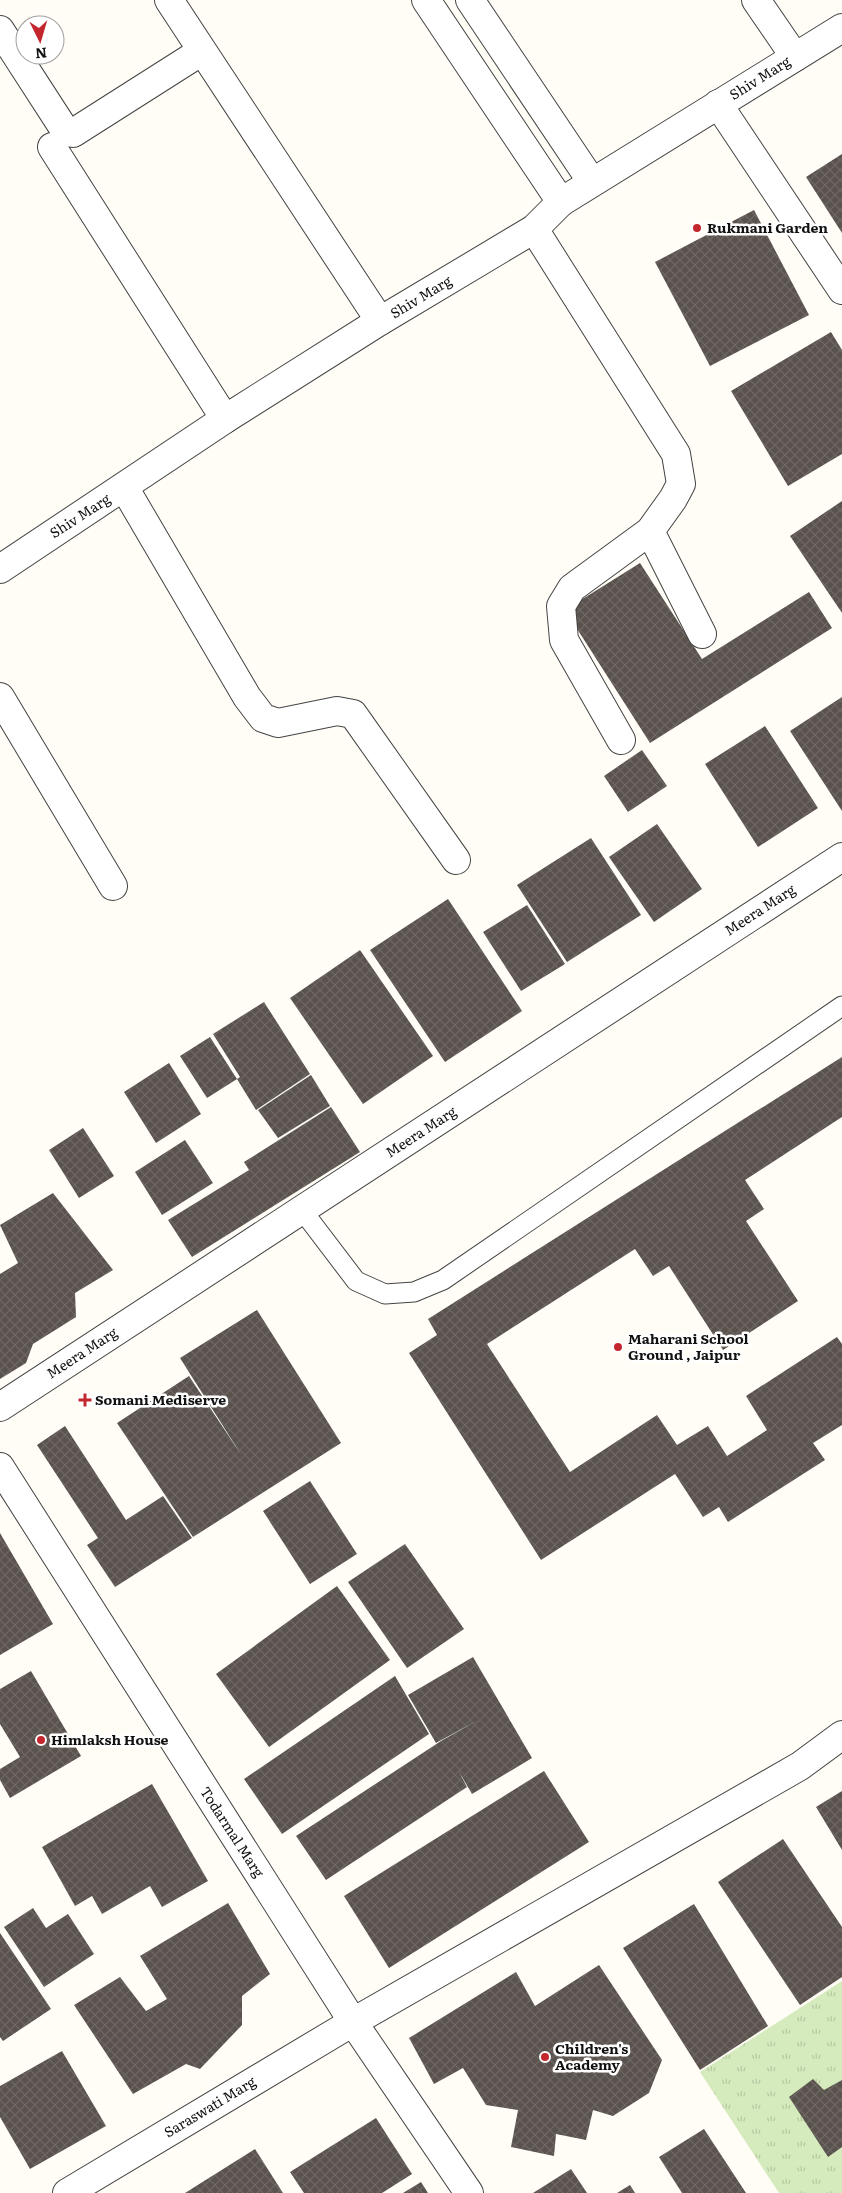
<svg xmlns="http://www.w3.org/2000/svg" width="842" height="2193" font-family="Literata,serif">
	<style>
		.grass { fill: url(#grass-tufts) }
		.building { fill: url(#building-cross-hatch) }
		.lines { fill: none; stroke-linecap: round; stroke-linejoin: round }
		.service-casing { stroke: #444; stroke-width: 21 }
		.minor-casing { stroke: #444; stroke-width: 30 }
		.tertiary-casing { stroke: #444; stroke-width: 30 }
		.service { stroke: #fff; stroke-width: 19 }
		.minor { stroke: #fff; stroke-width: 28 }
		.tertiary { stroke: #fff; stroke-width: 28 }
		.poi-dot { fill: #c4262e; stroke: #fff; stroke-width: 2 }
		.labels { text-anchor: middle; stroke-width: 5; stroke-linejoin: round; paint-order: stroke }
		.street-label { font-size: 14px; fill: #111; stroke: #fff }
		.poi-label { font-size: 14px; font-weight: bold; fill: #111; stroke: #fff; text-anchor: start }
	</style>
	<defs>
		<pattern id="grass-tufts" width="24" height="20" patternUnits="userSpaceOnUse" patternTransform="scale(1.25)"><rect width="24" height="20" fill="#d5ebbd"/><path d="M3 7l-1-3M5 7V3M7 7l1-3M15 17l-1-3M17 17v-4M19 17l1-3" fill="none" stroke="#b6c8a1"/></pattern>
		<pattern id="building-cross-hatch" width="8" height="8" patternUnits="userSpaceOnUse" patternTransform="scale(1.25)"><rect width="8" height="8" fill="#5a524d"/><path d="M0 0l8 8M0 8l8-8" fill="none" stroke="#6d6662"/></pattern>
	</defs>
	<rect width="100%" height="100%" fill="#fffdf5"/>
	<!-- grass -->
	<path class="grass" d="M842,1981V2193H779L700,2072Z"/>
	<!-- building -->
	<path class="building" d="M842,154V233L806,177Z
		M754,210L809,315L710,366L655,262Z
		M831,332L842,350V454L788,486L731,391Z
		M842,501V613L790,536Z
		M640,563L702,659L809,592L832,628L650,743L565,610Z
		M842,697V811L790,731Z
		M765,726L818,808L758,847L705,764Z
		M642,750L667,786L628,812L604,776Z
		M657,824L702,889L654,922L609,857Z
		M591,838L641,915L567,962L517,885Z
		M448,899L522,1011L445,1062L370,950Z
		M527,905L565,964L521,991L483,932Z
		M360,950L433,1056L363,1104L290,998Z
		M264,1002L310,1074L256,1110L237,1079L240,1077L213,1034Z
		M210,1037L237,1079L207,1098L180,1056Z
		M842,1057V1117L745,1180L764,1209L746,1221L798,1301L723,1350L669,1266L653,1276L635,1249L487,1344L570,1472L657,1415L677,1445L708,1426L727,1456L767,1430L746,1396L837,1337L842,1344V1425L813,1443L825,1460L728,1522L719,1507L703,1517L675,1474L541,1560L409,1353L437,1335L428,1319Z
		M169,1063L201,1114L156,1143L124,1092Z
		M311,1075L330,1106L278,1138L258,1110Z
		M331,1107L360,1152L192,1257L168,1220L249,1170L244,1162Z
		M83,1128L114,1176L79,1198L49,1150Z
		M185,1140L213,1183L162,1215L135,1172Z
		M53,1193L113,1270L75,1293L76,1317L33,1344L26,1363L0,1379V1274L18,1263L0,1225Z
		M257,1310L341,1443L193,1537L117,1423L189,1376L242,1456L180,1358Z
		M65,1426L126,1520L163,1496L192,1538L115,1587L87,1545L98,1538L37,1445Z
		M310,1481L357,1554L310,1584L263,1511Z
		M0,1533L53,1624L0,1655Z
		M405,1544L464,1629L407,1668L348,1582Z
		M337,1586L390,1660L269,1747L216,1674Z
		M473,1657L532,1758L472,1794L458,1770L467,1787L326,1880L296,1836L441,1741L480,1719L436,1743L408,1695Z
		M31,1671L81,1756L10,1798L0,1780V1769L20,1757L0,1724V1689Z
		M395,1676L429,1734L282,1834L244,1779Z
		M544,1771L589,1842L389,1968L344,1896Z
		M152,1784L208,1881L162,1907L150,1886L102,1914L92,1896L75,1906L42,1847Z
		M842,1791V1850L816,1807Z
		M783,1839L842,1927V1977L800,2005L718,1882Z
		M228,1903L270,1974L242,1996V2025L200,2069L186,2064L133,2094L74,2005L120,1977L146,2011L167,1999L140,1956Z
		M694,1904L768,2026L700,2070L623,1948Z
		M33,1908L46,1928L68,1914L94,1954L44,1987L4,1927Z
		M0,1933L51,2009L3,2041L0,2037Z
		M599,1965L662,2060L649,2093L613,2116L593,2110L586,2140L556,2134L554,2156L511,2147L518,2110L486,2105L463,2068L434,2084L409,2038L516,1972L535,2006Z
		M62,2051L106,2126L30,2169L0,2117V2086Z
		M813,2079L824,2090L842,2080V2147L828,2157L789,2097Z
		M376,2118L412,2174L382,2193H304L290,2172Z
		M704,2129L746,2193H682L659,2157Z
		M255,2149L283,2193H185Z
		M571,2169L587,2193H533Z
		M421,2182L428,2193H403Z
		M630,2185L635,2193H617Z"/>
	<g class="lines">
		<!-- service casing -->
		<g class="service-casing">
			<path id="service" d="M302,1210L356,1281L385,1294L414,1292L443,1280L842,1006"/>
		</g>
		<!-- minor casing -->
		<g class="minor-casing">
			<path id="minor" d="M169,0L380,321
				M426,0L561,202
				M470,0L592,182
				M756,0L795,57
				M0,30L66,132L73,133L202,51
				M718,104L842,290
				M52,147L225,419
				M534,229L676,454L681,484L673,499L650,531L572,588L561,606L564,640L621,740
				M124,487L247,697L263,718L278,723L337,711L353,714L456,860
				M650,531L702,634
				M0,697L113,886
				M67,2193L353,2022L800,1766L842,1735"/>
		</g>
		<!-- tertiary casing -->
		<g class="tertiary-casing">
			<path id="tertiary" d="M0,569L225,419L380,321L534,229L561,202L842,28
				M0,1407L842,857
				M0,1467L353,2022L469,2193"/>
		</g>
		<!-- service -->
		<use href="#service" class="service"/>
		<!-- minor -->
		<use href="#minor" class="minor"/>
		<!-- tertiary -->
		<use href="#tertiary" class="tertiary"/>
	</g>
	<!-- markers -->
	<g class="poi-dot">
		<circle cx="697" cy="228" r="5"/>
		<circle cx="618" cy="1347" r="5"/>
		<path d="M82.5 1392.5h5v5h5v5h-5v5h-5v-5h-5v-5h5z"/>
		<circle cx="41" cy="1740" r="5"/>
		<circle cx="545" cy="2057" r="5"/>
	</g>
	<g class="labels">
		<!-- street labels -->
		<g class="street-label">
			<text transform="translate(760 78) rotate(-32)" y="5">Shiv Marg</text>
			<text transform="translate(421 297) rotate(-31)" y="5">Shiv Marg</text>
			<text transform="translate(80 516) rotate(-33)" y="5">Shiv Marg</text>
			<text transform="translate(760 910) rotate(-33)" y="5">Meera Marg</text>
			<text transform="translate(421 1132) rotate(-33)" y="5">Meera Marg</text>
			<text transform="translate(82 1353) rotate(-33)" y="5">Meera Marg</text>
			<text transform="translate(232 1832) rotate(57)" y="5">Todarmal Marg</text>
			<text transform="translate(210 2107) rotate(-31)" y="5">Saraswati Marg</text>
		</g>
		<!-- poi labels -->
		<g class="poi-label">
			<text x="707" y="233">Rukmani Garden</text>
			<text x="628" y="1344">Maharani School<tspan x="628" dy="16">Ground , Jaipur</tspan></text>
			<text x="95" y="1405">Somani Mediserve</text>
			<text x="51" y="1745">Himlaksh House</text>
			<text x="555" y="2054">Children's<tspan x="555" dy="16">Academy</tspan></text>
		</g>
	</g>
	<!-- north arrow -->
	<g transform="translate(40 40) rotate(175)"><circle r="24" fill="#ffffff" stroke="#a0a0a0"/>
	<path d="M0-4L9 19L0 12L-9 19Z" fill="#c4262e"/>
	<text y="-8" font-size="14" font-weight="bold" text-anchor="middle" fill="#111111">N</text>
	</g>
</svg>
